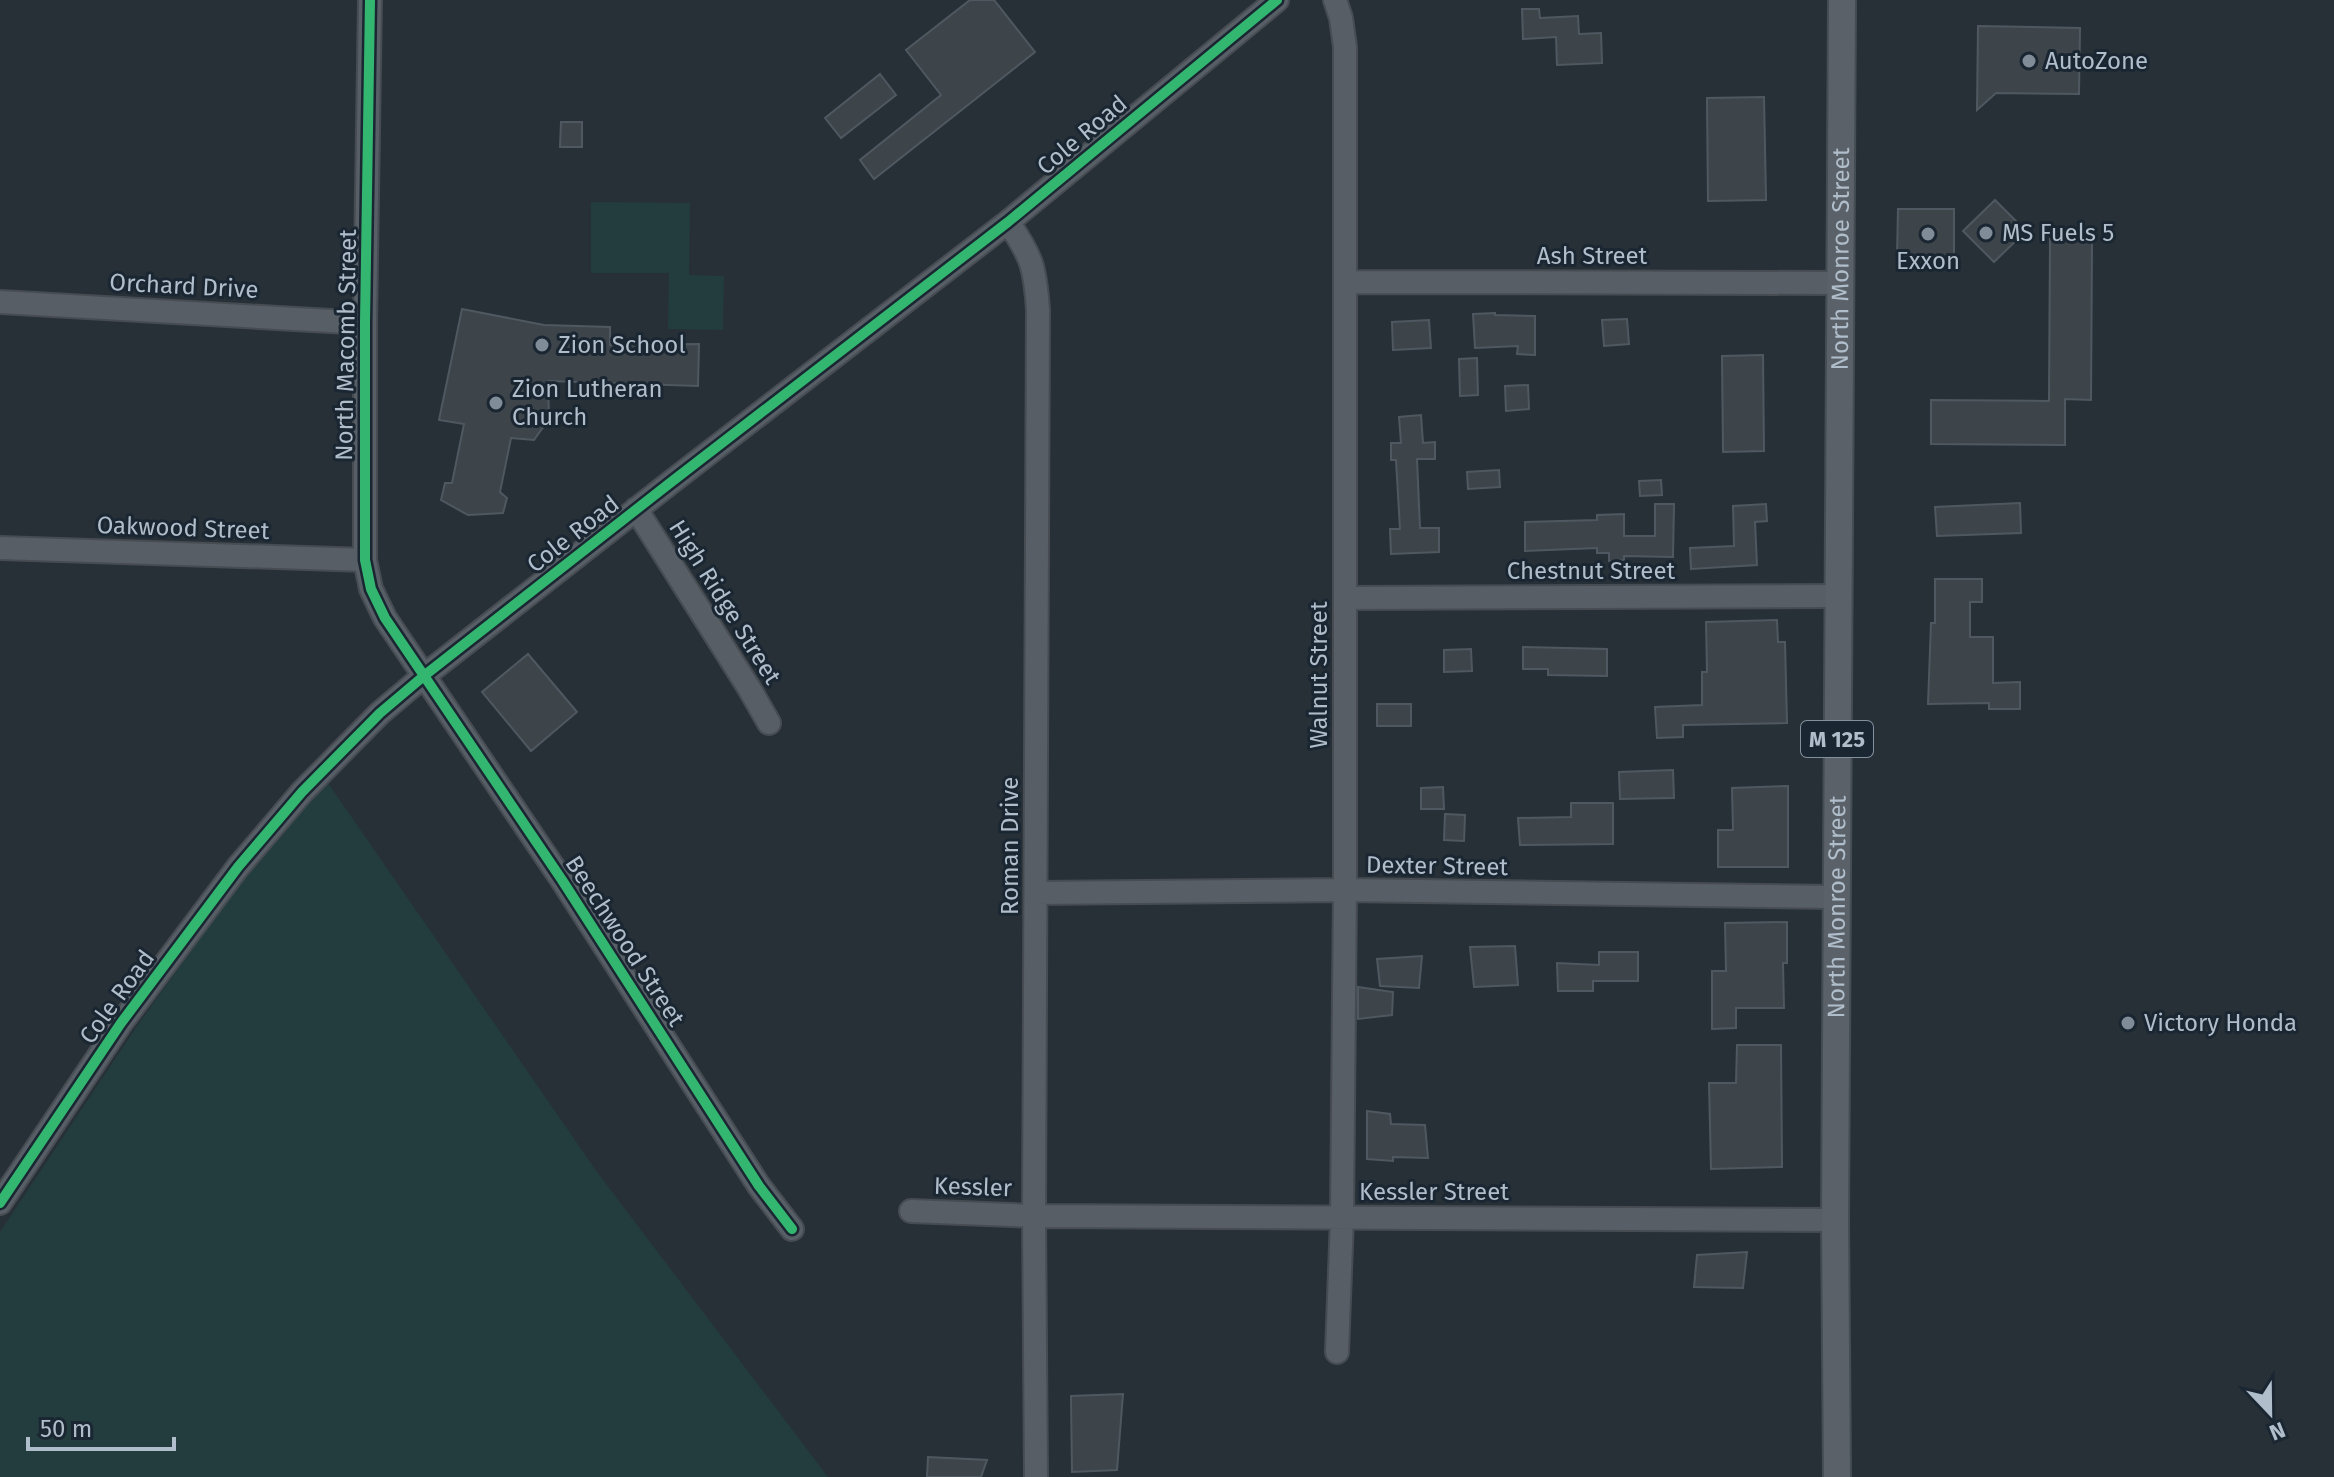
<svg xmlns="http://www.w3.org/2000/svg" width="2334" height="1477" font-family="'Fira Sans',sans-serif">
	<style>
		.green { fill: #233d3e }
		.building { fill: #3d444a; stroke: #4f5860; stroke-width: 2 }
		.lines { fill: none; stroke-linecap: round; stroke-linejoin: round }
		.minor-casing { stroke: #464c52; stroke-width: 26 }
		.major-casing { stroke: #444d54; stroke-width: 30 }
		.minor { stroke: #585e66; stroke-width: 22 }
		.major { stroke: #5a6168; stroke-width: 26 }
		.cycleway-casing { stroke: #1a2733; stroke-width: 15 }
		.cycleway { stroke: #33b770; stroke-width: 10 }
		.poi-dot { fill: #808c97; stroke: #1a2733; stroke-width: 3 }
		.labels { text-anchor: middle; stroke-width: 6; stroke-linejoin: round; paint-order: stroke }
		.shield { fill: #1a2733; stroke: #83909d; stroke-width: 2 }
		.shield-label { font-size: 22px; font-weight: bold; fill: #b0bdca }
		.poi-label { font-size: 24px; fill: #b0bdca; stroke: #1a2733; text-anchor: start }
		.street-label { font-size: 24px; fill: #b0bdca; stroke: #1a2733 }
	</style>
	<rect width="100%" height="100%" fill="#273037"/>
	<!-- green -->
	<path class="green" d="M591,202L690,203L689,275L724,276L723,330L668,329L669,273H591Z
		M328,783L597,1172L828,1477H0V1232L137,1026L219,912L245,878L308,803Z"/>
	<!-- building -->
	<path class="building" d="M970,0H994L1035,52L874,179L860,160L941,95L906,50Z
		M1522,9H1539L1540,18L1578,16L1579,34L1601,33L1602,63L1557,65L1556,37L1523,39Z
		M1978,26L2080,28L2079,94L1996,93L1977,110Z
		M880,74L896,95L841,138L825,118Z
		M1764,97L1766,200L1708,201L1707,98Z
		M561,122H582V147H560Z
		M1995,200L2026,231L1994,262L1963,231Z
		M1898,209H1954V257L1897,256Z
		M2050,239H2092L2091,400L2065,399V445L1931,444V400L2049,401Z
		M462,309L544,325L610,327V345L699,344L698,386L548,381L549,419L534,440L511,438L500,492L507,498L503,513L468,515L441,500L445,483H452L464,424L439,420Z
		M1495,313V315L1535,316V355L1517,354L1518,346L1475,348L1473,314Z
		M1627,319L1629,344L1604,346L1602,320Z
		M1429,320L1431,348L1393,350L1392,322Z
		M1763,355L1764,451L1723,452L1722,356Z
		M1477,358L1478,395L1460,396L1459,359Z
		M1528,385L1529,409L1506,411L1505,386Z
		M1421,415L1423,443L1435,442V459H1417L1420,528H1439V552L1391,554L1390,529H1400L1396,460H1391V443H1401L1399,417Z
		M1499,470L1500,487L1468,489L1467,472Z
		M1661,480L1662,495L1640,496L1639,481Z
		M2020,503L2021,533L1937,536L1935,507Z
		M1655,504H1674L1673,557L1624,556V560L1609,561V553H1597V548L1525,551V522L1597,520V515L1624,514V536H1655Z
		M1766,504L1767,521L1755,522L1757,565L1691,569L1690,548L1734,546L1733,506Z
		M1935,579H1982V602H1970V637H1993V683L2020,682V709H1989V703L1928,704L1931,623H1935Z
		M1777,620L1778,642H1785L1787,723L1683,725V737L1657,738L1655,707L1702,705V672H1707L1706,622Z
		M1523,647L1607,649V676L1548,675V669H1523Z
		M1471,649L1472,671L1444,672V650Z
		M528,654L577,712L531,751L482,692Z
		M1377,704H1411V726H1377Z
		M1673,770L1674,798L1620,799L1619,772Z
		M1788,786V867H1718V830H1733L1732,788Z
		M1443,787L1444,809H1421V788Z
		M1571,803H1613V844L1520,845L1518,818L1571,817Z
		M1445,814L1465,815L1464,841L1444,840Z
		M1787,922V963H1783L1784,1008H1736V1028L1712,1029V971H1726L1725,923Z
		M1515,946L1518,985L1474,987L1470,947Z
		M1599,952H1638V981H1593V991H1558L1557,963L1599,965Z
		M1422,956L1419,988L1380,986L1377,959Z
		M1358,987L1393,992L1392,1015L1358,1019Z
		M1737,1045H1781L1782,1167L1711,1169L1709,1083H1736Z
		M1367,1111L1390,1114L1391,1124L1425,1125L1428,1158L1393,1157V1161L1367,1159Z
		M1747,1252L1743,1288L1694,1287L1697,1255Z
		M1123,1394L1117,1470L1072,1472L1071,1396Z
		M928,1457L987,1460L981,1477H927Z"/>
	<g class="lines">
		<!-- minor casing -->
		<g class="minor-casing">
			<path id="minor" d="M370,0L365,323V560L371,589L385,618L562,880L759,1186L792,1229
				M1335,0L1341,18L1345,47V890L1342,1218L1337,1352
				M1008,222C1032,257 1035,267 1038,310L1034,1216L1036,1477
				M1345,282L1840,283
				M0,302L365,323
				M636,509L749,688L769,723
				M0,548L365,560
				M1345,598L1838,596
				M1036,893L1345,890L1836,897
				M0,1203L121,1023L238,867L302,792L380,713L425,675L670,483L1008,222L1277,0
				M911,1211L1034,1216L1835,1220"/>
		</g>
		<!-- major casing -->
		<g class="major-casing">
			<g id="major">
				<path id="s1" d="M1837,1477L1835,1220L1842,0"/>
			</g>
		</g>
		<!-- minor -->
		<use href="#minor" class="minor"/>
		<!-- major -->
		<use href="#major" class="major"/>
		<!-- cycleway casing -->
		<g class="cycleway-casing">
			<path id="cycleway" d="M370,0L365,323V560L371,589L385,618L562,880L759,1186L792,1229
				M0,1203L121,1023L238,867L302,792L380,713L425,675L670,483L1008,222L1277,0"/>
		</g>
		<!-- cycleway -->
		<use href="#cycleway" class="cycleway"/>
	</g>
	<!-- markers -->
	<g class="poi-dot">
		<circle cx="2029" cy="61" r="8"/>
		<circle cx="1986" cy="233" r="8"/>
		<circle cx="1928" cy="234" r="8"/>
		<circle cx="542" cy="345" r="8"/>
		<circle cx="496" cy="403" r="8"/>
		<circle cx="2128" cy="1023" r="8"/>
	</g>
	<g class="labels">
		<!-- shield labels -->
		<rect class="shield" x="1801" y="721" width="72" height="36" rx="6"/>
		<g class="shield-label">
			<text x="1837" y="747">M 125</text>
		</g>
		<!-- poi labels -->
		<g class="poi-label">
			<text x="2045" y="69">AutoZone</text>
			<text x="2002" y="241">MS Fuels 5</text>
			<text x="1928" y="269" text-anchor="middle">Exxon</text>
			<text x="558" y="353">Zion School</text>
			<text x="512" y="397">Zion Lutheran<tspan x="512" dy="28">Church</tspan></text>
			<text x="2144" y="1031">Victory Honda</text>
		</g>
		<!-- street labels -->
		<g class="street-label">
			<text transform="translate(1082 135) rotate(-40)" y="8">Cole Road</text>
			<text x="1592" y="264">Ash Street</text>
			<text dy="8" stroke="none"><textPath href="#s1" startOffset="1218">North Monroe Street</textPath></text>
			<text transform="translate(184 286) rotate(3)" y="8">Orchard Drive</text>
			<text transform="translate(346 345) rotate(-89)" y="8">North Macomb Street</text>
			<text transform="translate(183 528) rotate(2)" y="8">Oakwood Street</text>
			<text transform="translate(573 534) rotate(-38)" y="8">Cole Road</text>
			<text x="1591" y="579">Chestnut Street</text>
			<text transform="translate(725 602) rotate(58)" y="8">High Ridge Street</text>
			<text transform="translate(1319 675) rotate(-90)" y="8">Walnut Street</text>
			<text transform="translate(1010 846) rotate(-90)" y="8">Roman Drive</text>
			<text transform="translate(1437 866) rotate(1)" y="8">Dexter Street</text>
			<text dy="8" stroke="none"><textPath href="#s1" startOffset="570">North Monroe Street</textPath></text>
			<text transform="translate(625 941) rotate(57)" y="8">Beechwood Street</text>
			<text transform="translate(117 997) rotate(-54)" y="8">Cole Road</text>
			<text transform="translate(973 1187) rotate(2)" y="8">Kessler</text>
			<text x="1434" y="1200">Kessler Street</text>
		</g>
	</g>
	<!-- north arrow -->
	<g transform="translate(2270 1413) rotate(158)" stroke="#1a2733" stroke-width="6" paint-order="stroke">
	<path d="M0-6L14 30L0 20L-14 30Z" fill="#b0bdca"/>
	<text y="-12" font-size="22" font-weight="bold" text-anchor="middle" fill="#b0bdca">N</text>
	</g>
	<!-- scale -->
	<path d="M28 1437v12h146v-12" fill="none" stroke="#b0bdca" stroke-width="4"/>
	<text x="40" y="1437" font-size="24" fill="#b0bdca" stroke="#1a2733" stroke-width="6" paint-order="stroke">50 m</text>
</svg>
